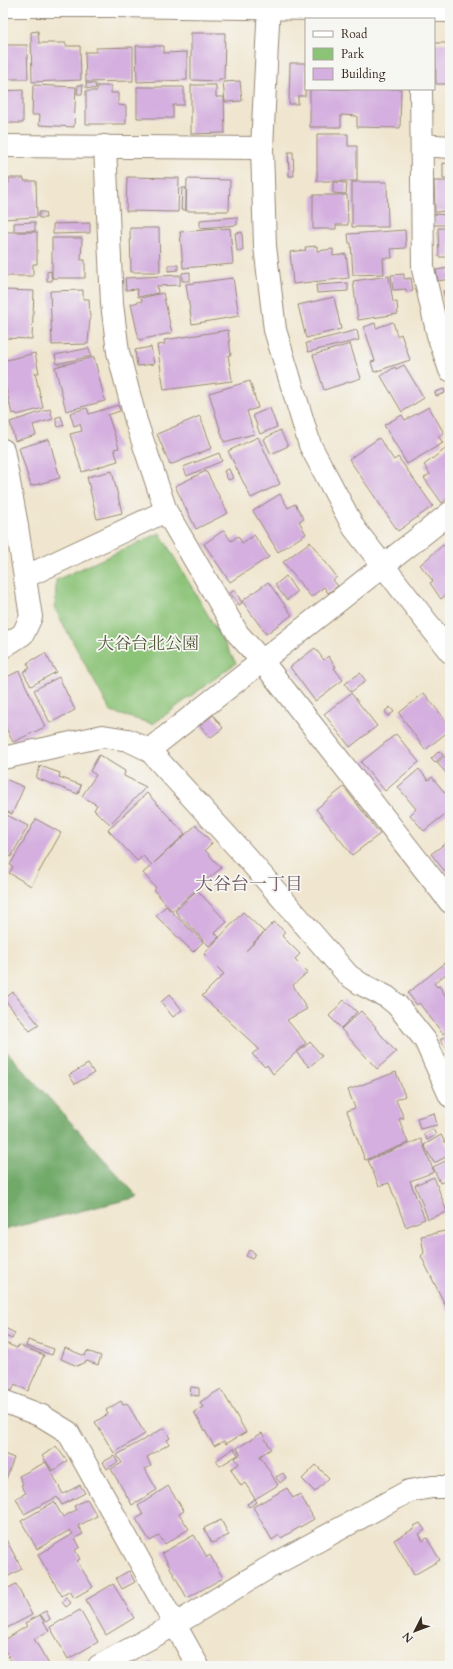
<svg xmlns="http://www.w3.org/2000/svg" width="453" height="1669" font-family="Cardo,'Noto Serif JP',serif">
	<style>
		.green { fill: #8bc377; stroke: #63764a }
		.forest { fill: #70a968; stroke: #566a43 }
		.building { fill: #d4afdf }
		.lines { fill: none; stroke-linecap: round; stroke-linejoin: round }
		.street-casing { stroke: #968876; stroke-width: 24 }
		.secondary-casing { stroke: #968876; stroke-width: 24 }
		.street { stroke: #fff; stroke-width: 22 }
		.secondary { stroke: #fff; stroke-width: 22 }
		.labels { text-anchor: middle; stroke-width: 3.5; stroke-linejoin: round; paint-order: stroke }
		.park-label { font-size: 17px; fill: #535839; stroke: #f6f6f2 }
		.neighbourhood-label { font-size: 18px; fill: #715962; stroke: #f6f6f2 }
	</style>
	<rect width="100%" height="100%" fill="#f6f6f2"/>
	<filter id="ink" filterUnits="userSpaceOnUse"><feTurbulence type="fractalNoise" baseFrequency=".025" numOctaves="2"/><feDisplacementMap in="SourceGraphic" scale="8" xChannelSelector="R" yChannelSelector="G"/><feConvolveMatrix kernelMatrix="1 2 1 2 8 2 1 2 1" color-interpolation-filters="sRGB"/></filter>
	<filter id="wash" filterUnits="userSpaceOnUse"><feTurbulence type="fractalNoise" baseFrequency=".012" numOctaves="4" result="noise"/><feDisplacementMap in="SourceGraphic" scale="16" xChannelSelector="R" yChannelSelector="G"/><feGaussianBlur stdDeviation="0.9" result="paint"/><feColorMatrix in="noise" values="0 0 0 0 0 0 0 0 0 0 0 0 0 0 0 0 0 1.4 0 .05"/><feComposite in="paint" operator="in"/></filter>
	<g filter="url(#wash)">
		<rect width="100%" height="100%" fill="#f0e6cf"/>
		<!-- green -->
		<path class="green" d="M160,533L236,663L153,724L111,712L55,609L56,580Z"/>
		<!-- forest -->
		<path class="forest" d="M3,1047L138,1197L7,1229L3,1228Z"/>
		<g id="blocks">
			<!-- building -->
			<path class="building" d="M38,31L39,43H66V46H80L81,80L32,82L31,32Z
				M191,33H225L224,79H219V81L191,80Z
				M435,43H450V84H436Z
				M3,45H27L28,79H3Z
				M136,46H164V53L187,52V80L137,82Z
				M133,47V81L86,82L85,52H96V48Z
				M290,63H306L305,96H298V104H289Z
				M240,81L242,101L225,102L223,82Z
				M86,83L96,84L95,89L86,88Z
				M33,85L76,87L74,127L39,125L40,115H32Z
				M78,85H83L82,94H77Z
				M191,85H216V97H224L225,133L191,134Z
				M97,86H111V93H118V105L126,106V124H86V91H97Z
				M137,87H184V105H173V118H137Z
				M310,89H401L400,128L357,127V116L341,115V127H310Z
				M23,90V123H3V91Z
				M447,100H450V134H447Z
				M317,134H348V146H357V181H317Z
				M288,152H293L294,176H289Z
				M443,163L450,164V179H443Z
				M127,177L179,178L178,212L126,211Z
				M9,178H24V181H36L37,217L3,219V184L9,183Z
				M187,179L230,180L229,211H186Z
				M434,181H450V211L435,212Z
				M333,182L347,183L346,194L333,193Z
				M352,182H387L388,227H352Z
				M182,188H186V210H181Z
				M313,195H347L348,225H336V229H313Z
				M39,212H45L46,218H39Z
				M434,214L450,215V225H433Z
				M237,217V225L200,228V220Z
				M35,222V231H14V223Z
				M90,223V233L53,234V224Z
				M130,228H159L160,272H131Z
				M230,228L233,264L183,268L180,232Z
				M438,228H450V257H439Z
				M405,230L406,248L391,249L392,258H383L384,274L353,275L351,243H349L348,234Z
				M3,232H37V264H33V276H3Z
				M242,232L243,251H237L235,233Z
				M52,238H82L81,260H85V278H52Z
				M317,246V251L333,249V256L346,254L349,278L293,284L290,252L306,250L305,247Z
				M168,265H178V270L168,271Z
				M450,268V279L438,281L436,270Z
				M51,271L52,281H47V272Z
				M190,272V281H182V273Z
				M404,274V279L411,278L413,291L406,292V289L393,290L391,275Z
				M180,275V285L157,286L158,293L138,297L137,289L126,290L125,278Z
				M389,276L393,302H397L398,314L358,320L353,281Z
				M233,278L239,316L192,324L186,284Z
				M348,283V291L317,293L316,285Z
				M450,289V317H449L443,291Z
				M3,290L34,291L32,339L3,338Z
				M83,290V299H89L90,318L88,344L52,345L50,291Z
				M163,293L172,333L139,340L131,304L142,301L141,298Z
				M334,297L341,329L306,338L298,305Z
				M393,322L397,336L401,334L410,360L374,372L371,362L375,361L364,327L375,323L376,328Z
				M228,330L231,355H228L232,381L164,390L157,345L165,344L164,340Z
				M357,330L359,340L308,352L306,343Z
				M350,344L361,378L324,390L313,355Z
				M151,347L154,364L137,366L135,350Z
				M89,348L91,356L57,364L55,355Z
				M35,353L39,373H35L43,408L17,415L16,413L12,414L3,376V361Z
				M94,357L105,401L66,411L55,367Z
				M404,365L424,398L402,412L381,376L395,367L396,369Z
				M250,381L258,408L247,411L254,434L224,442L209,393Z
				M444,389L445,393L436,396L435,392Z
				M118,405L120,411L108,415L119,448L114,449L118,461L82,472L70,434L82,431L80,424L74,426L70,413L87,408L89,414Z
				M429,407L444,433L438,436L443,443L407,464L384,425L402,415L405,420Z
				M270,408L277,427L260,434L253,415Z
				M50,409L53,419L33,425L36,435L15,441L10,422Z
				M61,416L64,425L58,427L55,418Z
				M200,416L212,448L170,465L157,434Z
				M280,430L288,446L271,454L264,439Z
				M258,437L280,484L251,498L228,451Z
				M379,438L394,460L398,457L433,506L398,531L349,459Z
				M49,439L60,478L31,486L19,448Z
				M449,446L450,496L442,503L424,478L430,474L424,465Z
				M219,453L222,461L187,476L183,467Z
				M229,469L233,478L228,480L224,471Z
				M112,471L122,513L97,519L87,477Z
				M206,471L228,513L196,529L175,486Z
				M280,494L288,508L295,504L304,519L299,521L306,534L278,552L253,511Z
				M224,530L231,541L238,536L242,543L254,535L269,557L230,582L204,544Z
				M310,542L337,577L333,580L338,586L328,593L324,587L311,597L283,562Z
				M443,545L450,552V591L441,599L430,583L433,581L420,565Z
				M286,576L297,592L287,600L275,585Z
				M268,582L292,615L266,634L242,601Z
				M235,590L242,603L239,605L230,593Z
				M315,648L324,660L328,656L336,667L334,668L343,680L315,701L290,667Z
				M45,653L56,672L31,686L23,672L30,668L27,663Z
				M19,671L45,727L13,742L3,722V679Z
				M360,673L366,681L351,692L345,684Z
				M59,677L75,710L50,723L34,690Z
				M351,693L377,726L350,747L324,714Z
				M424,693L450,726V730L425,750L399,713Z
				M390,707L394,712L388,716L385,711Z
				M213,715L223,728L210,738L200,725Z
				M396,734L419,762L385,791L361,762Z
				M439,751L443,755L435,763L431,759Z
				M450,751V777L437,763Z
				M99,755L125,771L124,776L146,787L110,824L94,810L97,805L82,796L96,775L90,771Z
				M40,766L60,773L59,777L81,785L78,794L36,778Z
				M419,769L428,780L432,777L450,799V810L424,831L410,815L416,809L398,787Z
				M3,778L24,787L12,814L3,810Z
				M344,787L380,834L352,855L316,809Z
				M147,793L185,834L154,863L196,825L212,843L205,850L221,868L172,911L154,890L156,888L143,873L152,865L143,856L137,861L108,830Z
				M3,813L28,826L11,857L3,853Z
				M36,819L61,833L31,886L9,873L13,867L10,865Z
				M450,840V878L431,854Z
				M197,890L227,922L215,933L219,937L209,946L175,911Z
				M166,906L203,942L193,952L156,916Z
				M243,912L264,932L246,951L274,922L285,932L282,936L300,954L295,959L308,972L293,985L307,1009L287,1020L306,1043L273,1074L267,1065L265,1067L252,1054L259,1049L202,996L224,974L204,954Z
				M450,959V971L434,983L437,987L439,986L448,999L450,998V1029L443,1034L419,1003L417,1005L408,993Z
				M13,992L39,1025L30,1031L4,999Z
				M170,994L182,1010L173,1017L161,1002Z
				M344,1000L357,1012L341,1028L329,1016Z
				M361,1011L376,1027L375,1028L396,1052L377,1069L341,1029Z
				M450,1032V1053L440,1040Z
				M310,1042L322,1056L309,1067L297,1053Z
				M88,1064L94,1073L75,1084L69,1075Z
				M396,1072L405,1096L396,1100L404,1118L399,1119L408,1143L365,1160L347,1111L355,1108L348,1090Z
				M434,1113L437,1125L420,1129L417,1118Z
				M433,1129L436,1135L427,1140L423,1134Z
				M441,1135L450,1151V1155L434,1163L424,1145Z
				M421,1139L434,1172L410,1181L425,1219L406,1227L389,1183L379,1186L368,1160Z
				M450,1159V1179L440,1183L433,1167Z
				M434,1177L447,1212L428,1219L415,1185Z
				M450,1230V1315L421,1256L424,1253L421,1236Z
				M249,1250L255,1253L252,1259L246,1256Z
				M3,1327L15,1333L12,1339L3,1335Z
				M28,1340L54,1349L52,1355L26,1346Z
				M3,1342L17,1348L18,1345L44,1355L28,1391L15,1384L12,1391L3,1387Z
				M65,1348L85,1356L87,1351L101,1356L98,1365L87,1361L77,1366L61,1359Z
				M191,1387L199,1388V1396L190,1395Z
				M221,1389L246,1432L226,1444L224,1441L214,1446L194,1412L203,1407L200,1402Z
				M121,1401L123,1405L127,1403L145,1434L114,1453L95,1422L108,1414L106,1410Z
				M164,1428L170,1438L167,1440L169,1444L147,1457L151,1466L145,1469L157,1490L132,1505L111,1469L122,1463L117,1455Z
				M262,1433L271,1449L260,1456L278,1485L255,1499L245,1483L241,1486L231,1469L239,1464L235,1458L240,1455L237,1448Z
				M56,1446L67,1461L53,1471L42,1456Z
				M3,1447L6,1448L4,1454L14,1458L3,1487Z
				M234,1448L238,1455L220,1466L216,1460Z
				M114,1456L118,1462L107,1469L103,1462Z
				M46,1462L63,1494L80,1485L85,1493L62,1505L57,1497L24,1514L16,1498L26,1493L21,1485L23,1484L19,1476Z
				M316,1465L329,1478L315,1492L302,1479Z
				M283,1473L286,1478L280,1483L276,1477Z
				M168,1486L184,1511L179,1514L189,1529L165,1544L159,1536L150,1541L136,1519L143,1515L138,1506Z
				M287,1488L293,1498L300,1494L314,1519L281,1538L279,1535L272,1540L253,1507Z
				M87,1499L97,1516L78,1526L83,1534L75,1538L80,1547L75,1550L80,1559L77,1561L93,1587L74,1598L70,1591L62,1596L38,1555L73,1534L70,1530L37,1549L21,1521L54,1502L63,1517L76,1510L74,1506Z
				M255,1499L257,1502L249,1507L247,1504Z
				M221,1520L229,1535L212,1543L204,1528Z
				M420,1523L425,1530L419,1534L423,1541L427,1538L440,1560L414,1575L394,1540L415,1528L414,1526Z
				M3,1534L22,1569L3,1579Z
				M194,1535L207,1557L210,1555L223,1578L187,1598L162,1553Z
				M129,1571L135,1582L122,1589L116,1578Z
				M16,1584L32,1615L3,1630V1591Z
				M113,1584L134,1618L106,1635L86,1600Z
				M67,1598L71,1603L66,1607L62,1602Z
				M80,1610L98,1642L68,1659L50,1627Z
				M46,1611L50,1619L46,1622L40,1614Z
				M40,1615L49,1631L34,1639L50,1666H14L3,1647V1641L27,1626L25,1623Z
				M151,1661L154,1666H143Z"/>
		</g>
	</g>
	<g filter="url(#ink)">
		<use href="#blocks" fill-opacity="0" stroke="#968876" stroke-width="1"/>
		<g class="lines">
			<!-- street casing -->
			<g class="street-casing">
				<path id="street" d="M421,89L423,269L438,335L450,370
					M422,145L450,147
					M3,146L262,148
					M105,146L112,304L118,352L136,421L166,511L238,634L262,661L450,902
					M3,450L16,520L31,617L23,634L3,647
					M25,577L166,511
					M149,750L450,513
					M3,758L103,736L128,740L149,750L248,859L348,975L361,984L387,997L397,1005L425,1040L450,1096
					M3,1401L42,1416L68,1432L198,1666"/>
			</g>
			<!-- secondary casing -->
			<g class="secondary-casing">
				<path id="secondary" d="M269,3L262,148L265,246L275,330L310,445L354,528L450,652
					M3,6H115L450,11
					M99,1666L176,1624L268,1568L409,1491L432,1487H450"/>
			</g>
			<!-- street -->
			<use href="#street" class="street"/>
			<!-- secondary -->
			<use href="#secondary" class="secondary"/>
		</g>
	</g>
	<g class="labels">
		<!-- park labels -->
		<g class="park-label">
			<text x="148" y="649">大谷台北公園</text>
		</g>
		<!-- neighbourhood labels -->
		<g class="neighbourhood-label">
			<text x="249" y="890">大谷台一丁目</text>
		</g>
	</g>
	<!-- margin -->
	<rect width="453" height="1669" fill="none" stroke="#f6f6f2" stroke-width="16"/>
	<!-- legend -->
	<rect x="305" y="18" width="130" height="72" fill="#f6f6f2" stroke="#aba49d"/>
	<rect x="313" y="31" width="20" height="6" fill="#ffffff" stroke="#aba49d"/>
	<text x="341" y="38" font-size="12" fill="#3b2a1e">Road</text>
	<rect x="313" y="48" width="20" height="12" fill="#8bc377" stroke="#aba49d"/>
	<text x="341" y="58" font-size="12" fill="#3b2a1e">Park</text>
	<rect x="313" y="68" width="20" height="12" fill="#d4afdf" stroke="#aba49d"/>
	<text x="341" y="78" font-size="12" fill="#3b2a1e">Building</text>
	<!-- north arrow -->
	<g transform="translate(415 1631) rotate(228)" stroke="#f6f6f2" stroke-width="3" paint-order="stroke">
	<path d="M0-3L7 15L0 10L-7 15Z" fill="#3b2a1e"/>
	<text y="-6" font-size="11" font-weight="bold" text-anchor="middle" fill="#3b2a1e">N</text>
	</g>
</svg>
